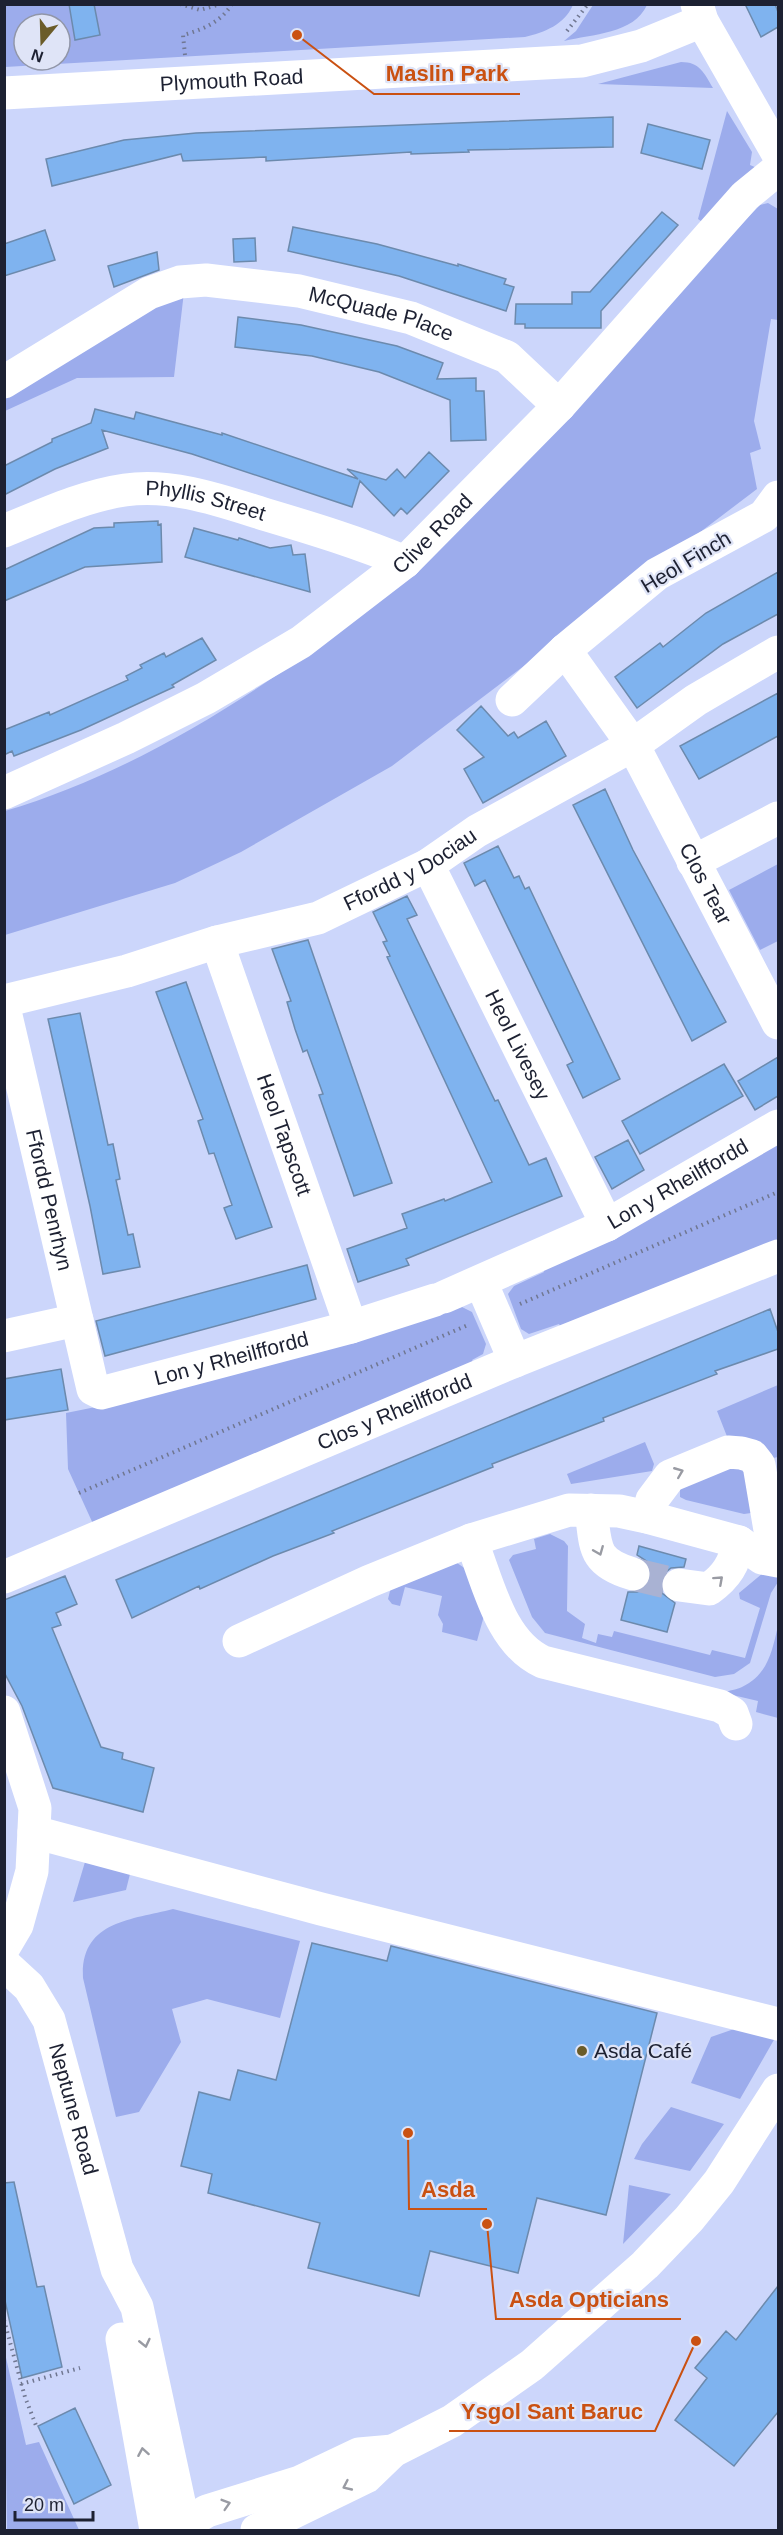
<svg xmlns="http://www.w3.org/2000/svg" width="783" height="2535" font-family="Arial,sans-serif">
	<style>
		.green { fill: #9cacec; fill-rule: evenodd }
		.building { fill: #7fb3ef; stroke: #6c8aad; stroke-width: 1.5 }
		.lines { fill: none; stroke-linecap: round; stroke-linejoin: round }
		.minor-tunnel { stroke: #a9b2d3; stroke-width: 33; stroke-dasharray: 33 16; stroke-linecap: butt }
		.path { stroke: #707791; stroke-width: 4; stroke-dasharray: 1.5 4.5; stroke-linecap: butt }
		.minor { stroke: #fff; stroke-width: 33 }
		.oneway { stroke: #999ba3 }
		.poi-dot { fill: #6b5c29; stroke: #dfe4f7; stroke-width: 2 }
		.labels { text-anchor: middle; stroke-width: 4.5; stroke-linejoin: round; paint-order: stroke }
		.street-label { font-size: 21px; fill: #1d2132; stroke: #dfe4f7 }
		.poi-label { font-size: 21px; fill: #1d2132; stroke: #dfe4f7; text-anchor: start }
		.leader { fill: none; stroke: #ca5112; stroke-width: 2 }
		.callout-dot { fill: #ca5112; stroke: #dfe4f7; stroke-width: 2 }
		.callout-label { font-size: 22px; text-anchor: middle; font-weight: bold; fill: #ca5112; stroke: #dfe4f7; stroke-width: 4.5; stroke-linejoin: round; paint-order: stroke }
	</style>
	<rect width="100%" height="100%" fill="#ccd6fb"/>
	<!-- green -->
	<path class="green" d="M4,5H573C564,25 545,32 525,37L5,67ZM24,24H60V60H24Z
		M593,5V4L647,5C634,34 592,34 564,41L576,31Z
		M681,62C700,62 704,73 713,88L598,84Z
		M727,111L752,152L750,165L757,168L708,226L698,219Z
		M768,203L778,209V320L771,319L754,421L761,449L750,453L757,489L392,766L241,852L175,883L5,935V811C144,770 279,681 391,589L760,205Z
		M184,292L174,377L77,378L5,411V388Z
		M778,864V941L760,950L729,890Z
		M778,1141V1242L563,1332L559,1324L529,1334L521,1329L508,1294L514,1286L544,1272L541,1264Z
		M462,1307L472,1312L486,1344L483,1354L472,1360L476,1367L94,1526L68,1469L66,1413L145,1397Z
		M778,1385V1459V1457L768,1459L728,1439L717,1411Z
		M645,1442L654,1464L652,1471L571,1484L567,1474Z
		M727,1466L744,1469L751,1513L744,1514L686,1500L680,1497V1488Z
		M550,1534L564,1541L568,1546L567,1611L585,1624L582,1638L596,1643L598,1634L612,1637L614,1631L710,1655L712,1650L745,1658L760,1608L740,1599L739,1593L763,1573L778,1569V1582L771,1593L750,1663L734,1674L715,1677L545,1633L532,1617L509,1560L513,1555L536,1549L534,1539Z
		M457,1563L466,1569L485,1612L477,1641L442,1632L443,1624L438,1615L442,1596L405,1587L400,1606L392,1604L388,1599L391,1587Z
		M778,1626V1718L756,1712L758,1701L724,1693C729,1690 736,1690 742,1687C768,1675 772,1651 778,1626Z
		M85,1862L130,1874L126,1890L73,1902Z
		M173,1909L300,1941L280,2018L207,1999L172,2009L181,2042L139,2112L116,2117L83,1978C80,1921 131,1920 173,1909Z
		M737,2028L775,2038L740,2099L691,2083L711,2037Z
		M671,2107L724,2124L690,2171L634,2159L642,2144Z
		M629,2185L671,2194L623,2244Z
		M4,2349L26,2445L39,2442L79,2530H7Z"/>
	<!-- building -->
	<path class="building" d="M69,4H94L100,35L75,40Z
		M745,4H775L778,12V27L761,37Z
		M613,117V147L468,150L469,152L411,154V152L266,161V157L183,161L181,154L52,186L46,159L124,140L196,133Z
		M648,124L710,140L702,169L641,153Z
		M662,212L678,225L601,311V328H525V324H515L516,304H572V292H590Z
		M293,227L377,244L458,266V264L506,279L504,284L514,287L506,311L399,276L288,251Z
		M45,230L55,260L4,276V244Z
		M255,238L256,261L234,262L233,239Z
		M157,252L159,270L114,287L108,266Z
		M238,317L301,325L397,346L443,363L437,379L476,378V391H484L486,440L451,441L450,400L379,372L312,356L235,347Z
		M95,409L134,419L136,412L222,435V433L358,479L347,469L386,480L397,469L405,478L429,452L449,471L407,514L401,508L394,516L360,481L352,507L192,454L102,430L108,448L55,469L4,495V466L52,442V439L91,423Z
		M158,521V525L161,524L162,562L85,567L4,601V570L94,528L114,527V523Z
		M194,528L238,540L239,538L270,548L291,545L293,555L305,554L310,592L185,557Z
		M778,572V614L723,644L637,708L615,677L660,643L663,647L706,613Z
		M202,638L216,660L172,685L174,687L81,730L14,756L12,751L4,755V730L49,712L50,715L128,680L126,676L142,668L140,665L164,653L166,657Z
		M778,693V736L699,779L680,746Z
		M481,706L508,736L514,732L518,738L546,721L566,756L483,803L464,769L484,757L457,730Z
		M605,789L633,850L726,1022L692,1041L573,805Z
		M498,846L514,878L519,876L525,889L529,887L620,1079L583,1098L567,1065L573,1062L485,880L475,886L464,863Z
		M407,896L417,915L407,919L495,1101L498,1100L529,1165L546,1158L562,1196L406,1259L409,1265L358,1282L347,1249L407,1228L402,1214L444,1199L445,1201L492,1182L387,957L390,956L383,942L387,941L373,912Z
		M308,940L392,1183L354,1196L319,1095L323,1094L307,1050L303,1052L295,1029L287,1002L291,1001L272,949Z
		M186,982L272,1227L236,1239L224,1208L232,1205L214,1153L209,1154L198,1121L203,1119L156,992Z
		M80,1013L108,1145L113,1144L120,1179L116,1180L128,1235L133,1234L140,1267L103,1274L90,1206L48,1019Z
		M778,1057V1096L755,1110L738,1081Z
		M724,1064L743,1096L640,1154L622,1121Z
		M628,1140L644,1170L612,1189L595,1157Z
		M307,1265L316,1299L105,1356L96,1321Z
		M770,1309L778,1332V1349L715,1371L717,1374L603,1418L604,1421L492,1464L493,1467L332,1531L334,1533L273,1556L200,1589L199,1586L132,1618L116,1580Z
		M61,1369L68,1410L4,1420V1379Z
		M639,1546L686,1559L684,1567L671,1568L665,1573L661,1582L662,1593L675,1603L667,1632L621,1620L628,1592H637L645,1589L651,1580V1570L648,1562L637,1555Z
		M65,1576L77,1604L56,1613L61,1625L52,1628L101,1747L123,1753L122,1759L154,1768L143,1812L53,1788L22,1706L4,1672V1600Z
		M312,1943L387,1961L391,1946L657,2013L606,2215L537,2198L518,2273L430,2251L419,2296L308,2268L320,2223L208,2193L212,2174L181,2166L199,2092L230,2100L238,2070L276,2080Z
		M14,2182L37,2287L44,2286L62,2367L22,2378L4,2296V2183Z
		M778,2286V2412L734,2466L675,2420L707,2378L695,2368L726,2331L736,2340Z
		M75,2408L111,2485L74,2504L38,2426Z"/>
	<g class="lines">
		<!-- minor-tunnel -->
		<path class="minor-tunnel" d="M633,1574L679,1585"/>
		<!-- path -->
		<path class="path" d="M180,4L200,10L221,4
			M567,31L588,4
			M185,55L183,35C202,30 221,22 232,4
			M520,1304L778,1192
			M79,1493L468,1325
			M4,2320L25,2397L37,2428
			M21,2384L80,2368"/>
		<!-- minor -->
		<g class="minor">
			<path d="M697,4L702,21L778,154"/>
			<path id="s1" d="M4,93L582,61L641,46L702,21"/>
			<path id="s2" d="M4,382L149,293L180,282L206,280L299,291L411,318L507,357L559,406"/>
			<path id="s3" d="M778,497L764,516L657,574L565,650L633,745L778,1023"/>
			<path id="s4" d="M4,531C43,515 83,496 125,490C173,483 222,501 267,515C314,529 360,543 405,562"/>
			<path d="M512,700L565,650"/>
			<path id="s5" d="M4,793L126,738L206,698L301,642L405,562L559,406L745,196L778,169"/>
			<path d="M693,862L778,818"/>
			<path id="s6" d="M428,865L607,1225"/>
			<path id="s7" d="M217,942L351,1327"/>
			<path id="s8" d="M4,1001L127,971L217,942L318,918L428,865L477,831L633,745L696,700L778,652"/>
			<path id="s9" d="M4,1007L93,1389L101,1393L351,1327L435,1300"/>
			<path d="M481,1282L515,1361"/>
			<path id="s10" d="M444,1297L607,1225L778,1126"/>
			<path d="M4,1336L77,1320"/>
			<path d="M591,1510C596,1547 592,1562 633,1574"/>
			<path d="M647,1517L652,1500L670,1476L728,1452L741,1453L752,1456L759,1465L770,1530"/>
			<path d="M471,1540C488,1581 499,1642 543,1662L720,1706L732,1713L736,1724"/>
			<path id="s11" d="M4,1577L515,1361L778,1256"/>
			<path d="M679,1585L709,1589C727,1576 734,1564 739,1542"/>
			<path d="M239,1641L370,1581L471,1540L569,1510L619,1511L647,1517L739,1542L762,1558L778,1561"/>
			<path d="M4,1712L35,1808L32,1871L17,1925L4,1947"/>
			<path d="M34,1832L321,1909L778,2024"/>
			<path id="s12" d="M4,1964L29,1987L49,2020L117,2269L137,2307L184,2525L182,2530"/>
			<path d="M122,2339L156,2530"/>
			<path d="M175,2530L207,2511L300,2482L359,2454L393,2451"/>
			<path d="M257,2530L366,2477L393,2451L452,2421L532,2365L645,2265L689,2219L719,2182L778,2090"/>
		</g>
	</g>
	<!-- one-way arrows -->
	<defs><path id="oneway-chevron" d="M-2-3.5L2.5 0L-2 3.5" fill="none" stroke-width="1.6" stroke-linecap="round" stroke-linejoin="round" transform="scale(1.5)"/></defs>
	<g class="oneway">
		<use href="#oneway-chevron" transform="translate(679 1472) rotate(-22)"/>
		<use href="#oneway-chevron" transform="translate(599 1551) rotate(68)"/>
		<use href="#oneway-chevron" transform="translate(719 1580) rotate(-42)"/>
		<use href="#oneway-chevron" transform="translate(145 2343) rotate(77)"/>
		<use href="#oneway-chevron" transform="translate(143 2452) rotate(-100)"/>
		<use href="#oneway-chevron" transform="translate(347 2486) rotate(155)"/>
		<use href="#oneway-chevron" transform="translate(226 2504) rotate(-17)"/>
	</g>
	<!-- markers -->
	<circle class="poi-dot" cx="582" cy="2051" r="6"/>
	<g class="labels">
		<!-- street labels -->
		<g class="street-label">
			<text dy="7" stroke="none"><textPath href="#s1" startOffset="228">Plymouth Road</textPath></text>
			<text dy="7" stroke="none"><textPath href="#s2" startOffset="408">McQuade Place</textPath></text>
			<text dy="7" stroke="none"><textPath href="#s4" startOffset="210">Phyllis Street</textPath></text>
			<text dy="7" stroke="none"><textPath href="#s5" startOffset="504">Clive Road</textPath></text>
			<text transform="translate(686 562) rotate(-31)" y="7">Heol Finch</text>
			<text dy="7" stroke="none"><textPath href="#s8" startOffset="429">Ffordd y Dociau</textPath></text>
			<text dy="7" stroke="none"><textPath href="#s3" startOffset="538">Clos Tear</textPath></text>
			<text dy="7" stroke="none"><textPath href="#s6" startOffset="201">Heol Livesey</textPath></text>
			<text dy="7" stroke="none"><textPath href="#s7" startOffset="204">Heol Tapscott</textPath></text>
			<text dy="7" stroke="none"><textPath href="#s10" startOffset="260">Lon y Rheilffordd</textPath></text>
			<text dy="7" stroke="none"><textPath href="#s9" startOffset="198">Ffordd Penrhyn</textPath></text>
			<text dy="7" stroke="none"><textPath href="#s9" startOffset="536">Lon y Rheilffordd</textPath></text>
			<text dy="7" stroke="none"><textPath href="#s11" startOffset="424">Clos y Rheilffordd</textPath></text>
			<text dy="7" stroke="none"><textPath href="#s12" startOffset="165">Neptune Road</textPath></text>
		</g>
		<!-- poi labels -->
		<g class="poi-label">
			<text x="594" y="2058">Asda Café</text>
		</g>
	</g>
	<!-- callouts -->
	<path class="leader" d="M297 35L374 94H520M408 2133L409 2209H487M487 2224L496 2319H681M696 2341L655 2431H449"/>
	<g class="callout-dot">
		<circle cx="297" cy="35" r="6"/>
		<circle cx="408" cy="2133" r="6"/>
		<circle cx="487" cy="2224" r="6"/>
		<circle cx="696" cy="2341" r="6"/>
	</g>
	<g class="callout-label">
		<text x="447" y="81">Maslin Park</text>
		<text x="448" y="2197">Asda</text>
		<text x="589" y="2307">Asda Opticians</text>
		<text x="552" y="2419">Ysgol Sant Baruc</text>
	</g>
	<!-- border -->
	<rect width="783" height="2535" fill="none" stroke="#1d2132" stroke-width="12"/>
	<!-- north arrow -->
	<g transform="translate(42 42) rotate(199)"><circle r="28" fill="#dfe4f7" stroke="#9196a8" stroke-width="1.5"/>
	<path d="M0-4.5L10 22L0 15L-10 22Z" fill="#6b5c29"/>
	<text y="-9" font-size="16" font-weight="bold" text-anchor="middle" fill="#1d2132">N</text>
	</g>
	<!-- scale -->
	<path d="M15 2511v9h78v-9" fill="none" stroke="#1d2132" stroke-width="3"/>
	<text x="24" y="2511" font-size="18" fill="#1d2132" stroke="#dfe4f7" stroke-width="4.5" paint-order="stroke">20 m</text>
</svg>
